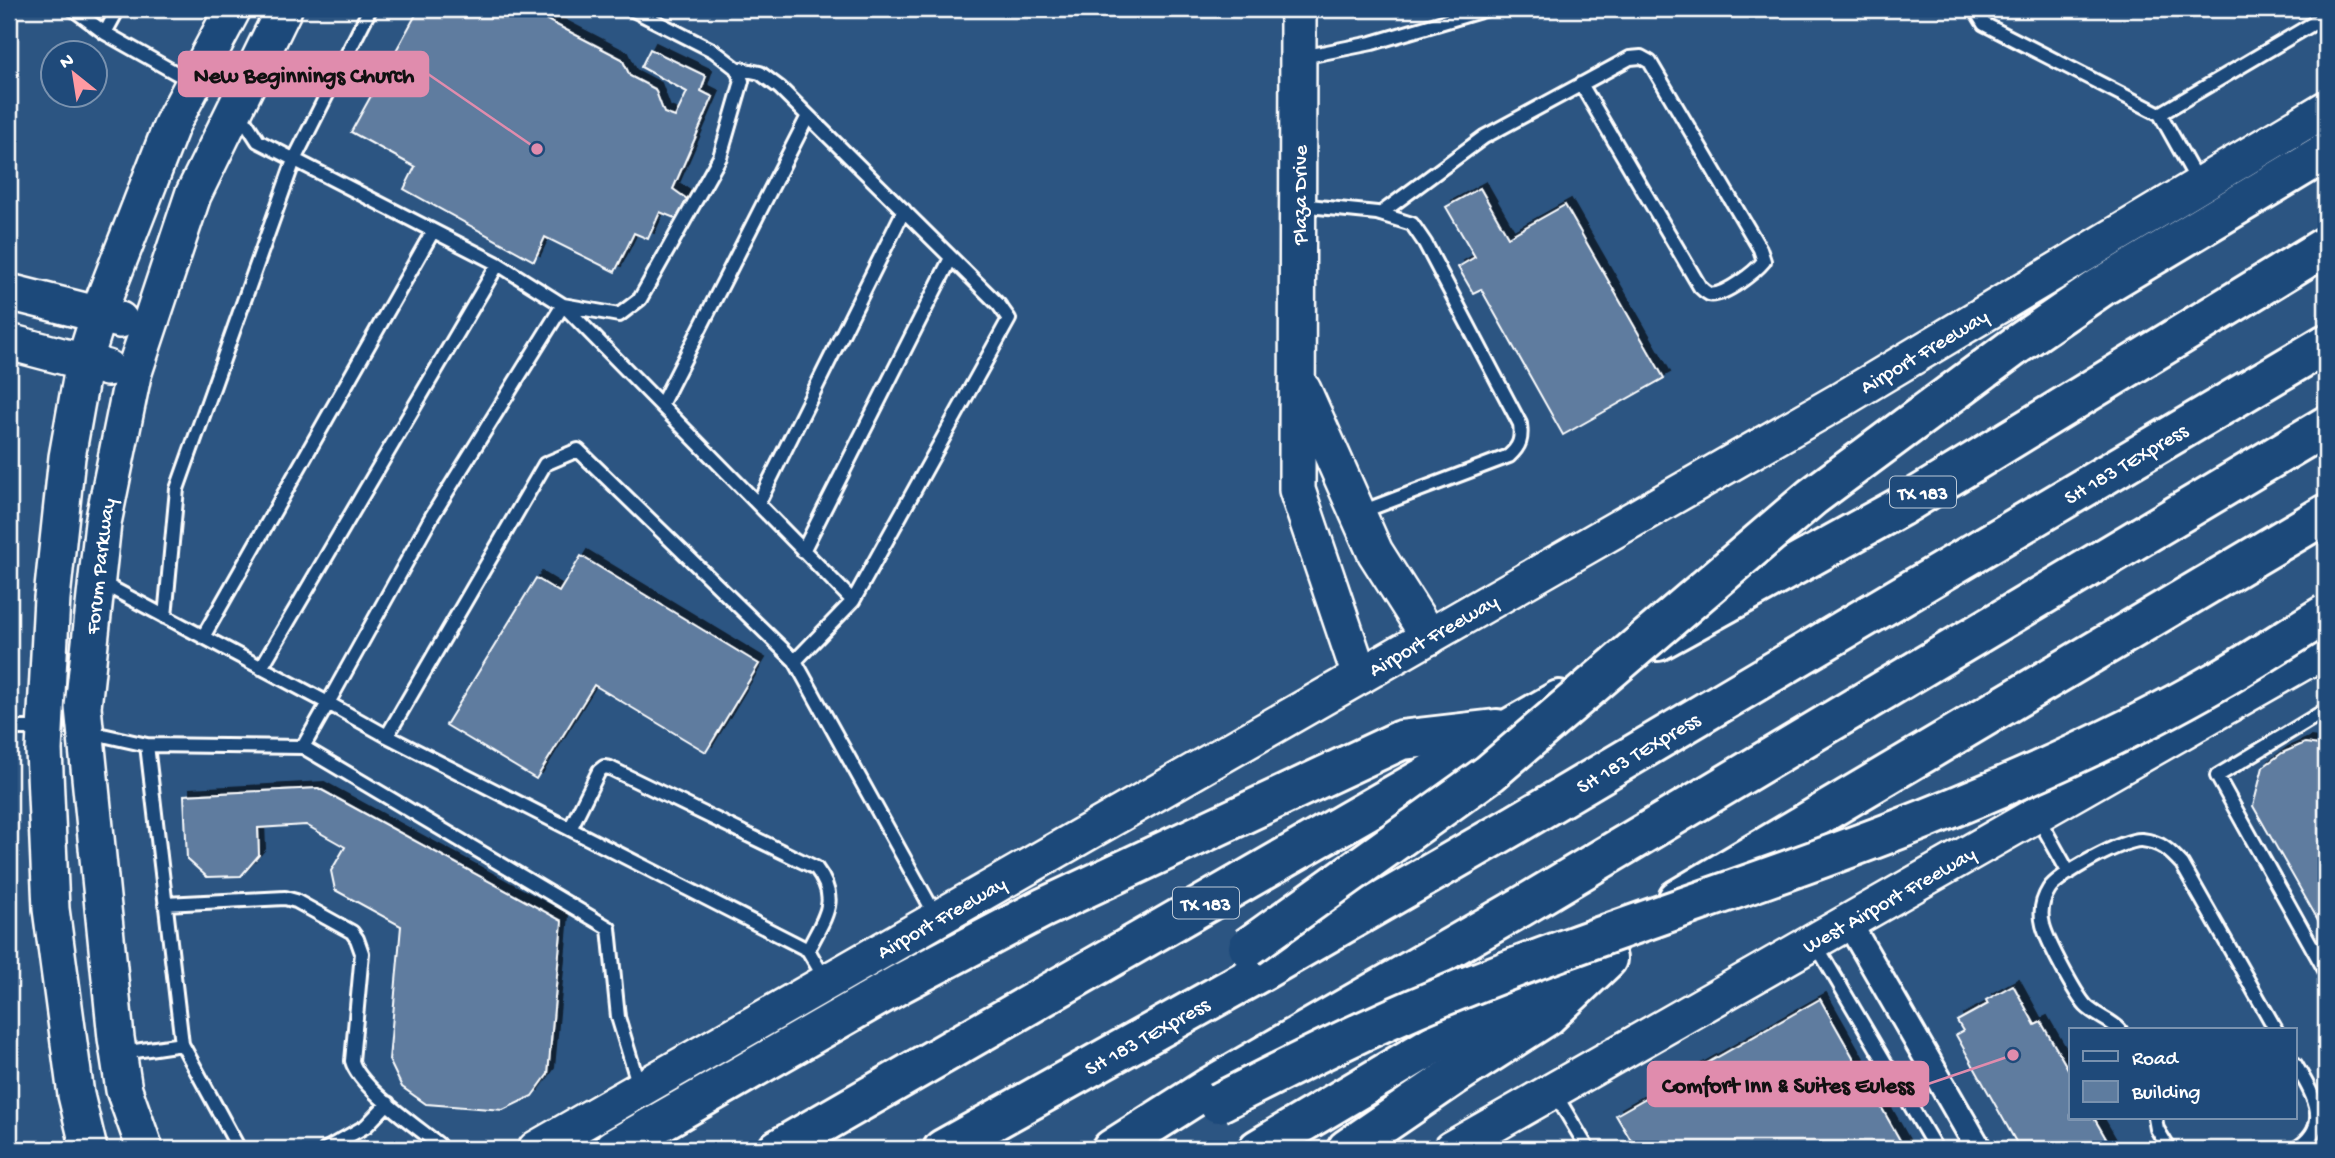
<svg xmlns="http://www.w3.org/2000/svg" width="2335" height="1158" font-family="'Gochi Hand',sans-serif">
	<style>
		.building { fill: #5e7c9f; stroke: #fff; stroke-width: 2; filter: url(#shadow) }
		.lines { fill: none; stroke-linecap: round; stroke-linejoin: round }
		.lane-casing { stroke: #fff; stroke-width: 18 }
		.street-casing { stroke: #fff; stroke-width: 30 }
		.secondary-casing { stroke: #fff; stroke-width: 40 }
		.highway-casing { stroke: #fff; stroke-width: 44 }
		.lane { stroke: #1f4a7a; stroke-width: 12 }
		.street { stroke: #1f4a7a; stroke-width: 24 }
		.secondary { stroke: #1f4a7a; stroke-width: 35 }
		.highway { stroke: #1f4a7a; stroke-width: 38 }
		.highway-bridge-casing { stroke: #fff; stroke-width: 44; stroke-linecap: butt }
		.highway-bridge { stroke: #1f4a7a; stroke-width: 38 }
		.labels { text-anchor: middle; stroke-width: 6; stroke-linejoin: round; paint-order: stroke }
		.shield { fill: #1f4a7a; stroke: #bcc9d7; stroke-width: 2 }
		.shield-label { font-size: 19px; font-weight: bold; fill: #fff }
		.street-label { font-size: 21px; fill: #fff; stroke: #1f4a7a }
		.leader { fill: none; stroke: #e08cad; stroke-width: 2.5 }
		.callout-dot { fill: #e08cad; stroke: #1f4a7a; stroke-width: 2.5 }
		.callout { fill: #e08cad; stroke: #e08cad; stroke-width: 2.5 }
		.callout-label { font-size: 23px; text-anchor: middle; font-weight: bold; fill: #111 }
	</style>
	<defs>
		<filter id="shadow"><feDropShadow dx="6" dy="-6" stdDeviation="0" flood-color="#0009"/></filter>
	</defs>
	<rect width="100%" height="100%" fill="#2c5582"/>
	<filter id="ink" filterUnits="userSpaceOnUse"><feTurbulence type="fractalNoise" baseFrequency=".0143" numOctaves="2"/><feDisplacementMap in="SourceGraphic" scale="14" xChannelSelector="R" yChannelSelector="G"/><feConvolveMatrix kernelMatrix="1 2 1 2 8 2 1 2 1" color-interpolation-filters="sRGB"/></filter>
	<g filter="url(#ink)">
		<!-- building -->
		<path class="building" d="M419,9H526L622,59L630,76L655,89L664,113L675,117L687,92L641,67L650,49L706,76L701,91L713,97L673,189L687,199L677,219L660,212L648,239L634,233L615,272L545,237L534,261L404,189L415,167L351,132Z
			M1480,188L1508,237L1565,205L1664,378L1563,435L1481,289L1473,293L1458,267L1475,257L1446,207Z
			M581,556L759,664L706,752L594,685L536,779L446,725L536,578L559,592Z
			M2305,743L2326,746V934L2253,806L2263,767L2282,753Z
			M318,788L562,921L548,1074L532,1096L503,1110L426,1104L402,1087L389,1060L401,926L335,890L331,871L345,847L306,825L258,828L259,855L241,876L207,877L187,859L184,795Z
			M2013,985L2035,1025L2041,1022L2071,1074V1118H2094L2112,1149H2020L1956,1035L1963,1031L1957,1021L1988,1004L1986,1000Z
			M1820,999L1905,1149H1636L1616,1115Z"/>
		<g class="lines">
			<!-- lane casing -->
			<g class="lane-casing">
				<path id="lane" d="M73,9L105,33
					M118,9L105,33L192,82
					M1975,9L1984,24L2160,114
					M1302,57L1372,43L1487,9
					M736,68L760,73L780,88L999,305L1009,319L853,601
					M238,110L258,141L498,264L563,305L853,601L795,661
					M2198,182L2160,114L2326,16
					M1299,205L1377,213L1412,224L1425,243L1520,424C1522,439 1520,446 1509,456L1361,512
					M1380,214L1484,137L1630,58L1641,57L1650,62L1760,249L1764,261C1756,271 1723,298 1709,294C1707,293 1702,289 1700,287L1581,84
					M563,305L432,516L328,703L387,736L808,950L825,979
					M563,305L619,315L640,299L720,157L742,81L736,68L714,51L631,9
					M661,405L808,116
					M758,504L904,210
					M803,551L951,258
					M100,582L328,703L303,747L147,745L182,1044L122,1053
					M165,617L177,489L294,160L370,9
					M203,637L433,231
					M261,668L498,264
					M2326,710L2217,776L2326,972
					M9,728H42
					M89,732L147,745
					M387,736L545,464L578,450L795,661L936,916
					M303,747L609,928L618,1017L639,1086
					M2037,816L2069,873
					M570,829L599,771L604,767L610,768L816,868C841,901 824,917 808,950
					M165,904L285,898L296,901L352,932L357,939L362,953L352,1061C359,1087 416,1126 438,1144
					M1815,943L1936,1149
					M2120,1030C2111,1020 2096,1016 2086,1006C2075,994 2047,941 2043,925C2040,913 2042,900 2049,889C2058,875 2125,838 2142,840C2161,842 2170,851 2182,864L2276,1030
					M182,1044L239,1149
					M2295,1064C2312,1093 2335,1126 2295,1149
					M1554,1092L1588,1149
					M2155,1118L2157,1129L2169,1149
					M326,1149L366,1126L388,1103"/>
			</g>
			<!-- street casing -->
			<g class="street-casing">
				<path id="street" d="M1849,923L1979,1149"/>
			</g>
			<!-- secondary casing -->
			<g class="secondary-casing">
				<g id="secondary">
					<path d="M1298,9L1297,490L1360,676"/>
					<path d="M9,292L120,320"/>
					<path d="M9,342L107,368"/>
					<path d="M1303,390L1375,552L1429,637"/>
					<path d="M89,1149L76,1095L51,909L44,750L52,598L67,457L84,362L105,296L172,124L233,9"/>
					<path id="s1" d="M145,1149L124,1090L116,1038L83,707L103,523L133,375L193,195L284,9"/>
					<path id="s2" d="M536,1149L1841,400L2326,109"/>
					<path id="s3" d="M1451,1149L2326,649"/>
				</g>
			</g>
			<!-- highway casing -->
			<g class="highway-casing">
				<g id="highway">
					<path d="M2018,344L2101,287L2326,152"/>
					<path d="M1658,641L1900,507L2326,246"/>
					<path d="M1678,899L2326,514"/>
					<path d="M613,1149L901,983L1043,908L1401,740L1497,729"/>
					<path d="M778,1149L1559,700"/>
					<path id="s4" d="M943,1149L1262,971L1513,826L2326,344"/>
					<path d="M1112,1149L1208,1088L1521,907L2326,426"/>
					<path d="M1258,1149L1596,948"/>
					<path d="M1347,1149L1452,1077L1547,1016L1607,959"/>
				</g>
			</g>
			<!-- lane -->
			<use href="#lane" class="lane"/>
			<!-- street -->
			<use href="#street" class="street"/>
			<!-- secondary -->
			<use href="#secondary" class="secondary"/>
			<!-- highway -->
			<use href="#highway" class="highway"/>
			<!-- highway-bridge casing -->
			<g class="highway-bridge-casing">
				<path id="highway-bridge" d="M1248,947L1490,773L1812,497L2018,344
					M1218,1103C1291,1066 1363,1029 1439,998C1598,932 1765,883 1925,819C2024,779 2124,735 2217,681C2254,660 2290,636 2326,614"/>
			</g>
			<!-- highway-bridge -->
			<use href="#highway-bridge" class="highway-bridge"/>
		</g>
	</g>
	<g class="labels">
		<!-- shield labels -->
		<g class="shield">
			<rect x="1890" y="476.5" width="66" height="31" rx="5"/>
			<rect x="1173" y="887.5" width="66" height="31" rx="5"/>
		</g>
		<g class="shield-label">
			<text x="1923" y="499">TX 183</text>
			<text x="1206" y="910">TX 183</text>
		</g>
		<!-- street labels -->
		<g class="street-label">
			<text transform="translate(1299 195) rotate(-90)" y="7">Plaza Drive</text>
			<text dy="7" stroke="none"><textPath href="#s2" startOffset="1601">Airport Freeway</textPath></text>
			<text dy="7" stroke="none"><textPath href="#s4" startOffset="1367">SH 183 TEXpress</textPath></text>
			<text dy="7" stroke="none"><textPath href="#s1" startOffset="590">Forum Parkway</textPath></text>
			<text dy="7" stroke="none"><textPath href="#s2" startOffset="1034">Airport Freeway</textPath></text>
			<text dy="7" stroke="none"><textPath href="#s4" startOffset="800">SH 183 TEXpress</textPath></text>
			<text dy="7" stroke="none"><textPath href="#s3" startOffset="504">West Airport Freeway</textPath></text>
			<text dy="7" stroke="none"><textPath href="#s2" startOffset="467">Airport Freeway</textPath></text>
			<text dy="7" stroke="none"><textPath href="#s4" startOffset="233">SH 183 TEXpress</textPath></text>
		</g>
	</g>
	<!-- callouts -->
	<path class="leader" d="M537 149L428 74M2013 1055L1928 1084"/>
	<g class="callout-dot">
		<circle cx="537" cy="149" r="7"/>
		<circle cx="2013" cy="1055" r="7"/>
	</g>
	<g class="callout">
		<rect x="179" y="52" width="249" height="44" rx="7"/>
		<rect x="1648" y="1062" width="280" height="44" rx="7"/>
	</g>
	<g class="callout-label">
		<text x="304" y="82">New Beginnings Church</text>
		<text x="1788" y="1092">Comfort Inn &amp; Suites Euless</text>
	</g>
	<!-- margin -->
	<rect width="2335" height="1158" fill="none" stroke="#1f4a7a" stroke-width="35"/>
	<rect x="18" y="18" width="2300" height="1123" fill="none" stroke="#fff" stroke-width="2.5" filter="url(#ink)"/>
	<!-- legend -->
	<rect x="2069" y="1028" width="228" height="91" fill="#1f4a7a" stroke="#7992af" stroke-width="2"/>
	<rect x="2083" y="1051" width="35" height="10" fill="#1f4a7a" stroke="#7992af" stroke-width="2"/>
	<text x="2132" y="1064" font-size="21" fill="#ffffff">Road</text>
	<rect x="2083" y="1081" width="35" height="21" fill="#5e7c9f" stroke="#7992af" stroke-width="2"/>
	<text x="2132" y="1098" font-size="21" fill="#ffffff">Building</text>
	<!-- north arrow -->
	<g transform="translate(74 74) rotate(330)"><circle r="33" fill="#1f4a7a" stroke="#7992af" stroke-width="2"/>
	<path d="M0-5L12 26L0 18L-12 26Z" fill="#ff9aa2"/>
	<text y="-10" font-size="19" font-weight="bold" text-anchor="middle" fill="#ffffff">N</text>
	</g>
</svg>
